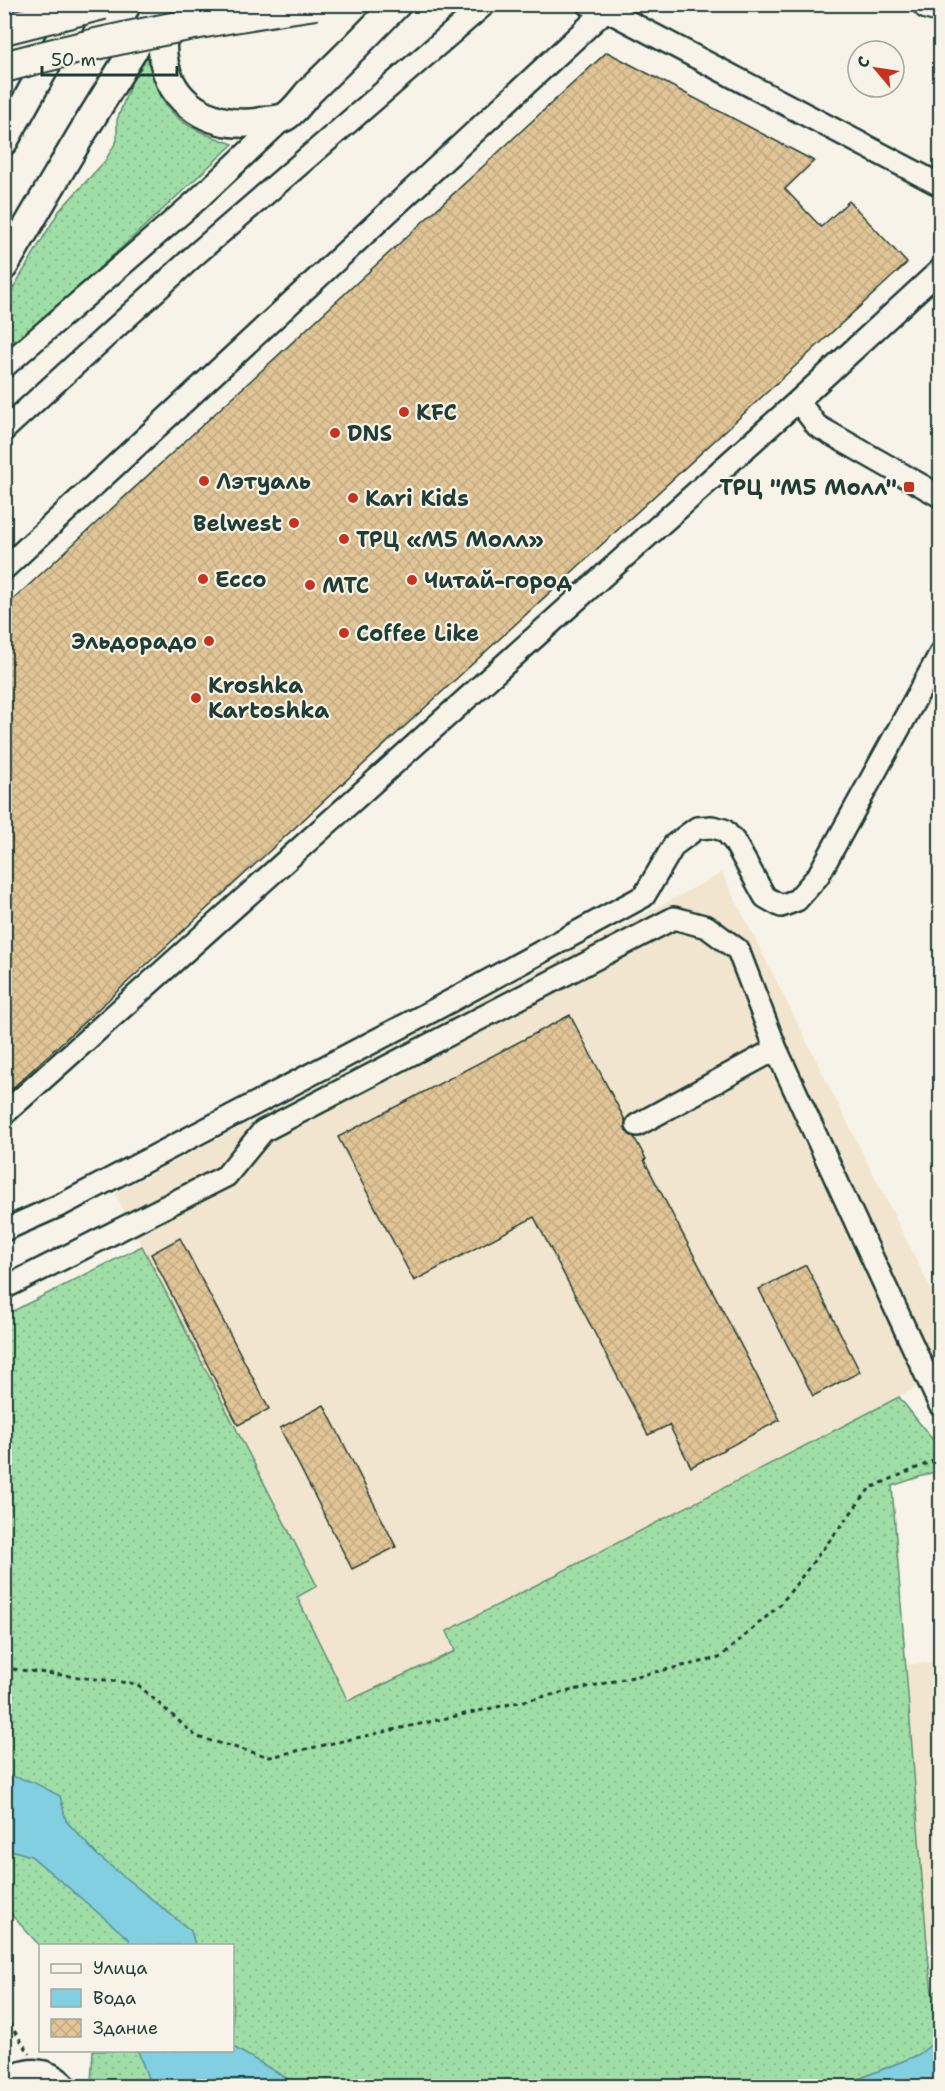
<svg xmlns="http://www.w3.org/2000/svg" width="945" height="2091" font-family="'Shantell Sans',sans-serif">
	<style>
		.built { fill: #f1e5cf }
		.grass { fill: url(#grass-dots); stroke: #5f8e6e; stroke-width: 1.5 }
		.water { fill: #83cfe2; stroke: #5b959c; stroke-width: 1.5 }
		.building { fill: url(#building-cross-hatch); stroke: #1f3d34; stroke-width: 1.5 }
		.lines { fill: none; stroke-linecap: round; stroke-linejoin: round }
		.minor-casing { stroke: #1f3d34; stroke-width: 26 }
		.major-casing { stroke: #1f3d34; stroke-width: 32 }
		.highway-casing { stroke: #1f3d34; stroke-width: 34 }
		.path { stroke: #1f3d34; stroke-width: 3; stroke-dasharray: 4.5 4.5; stroke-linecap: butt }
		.minor { stroke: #f7f3e8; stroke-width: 21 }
		.major { stroke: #f7f3e8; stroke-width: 27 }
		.highway { stroke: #f7f3e8; stroke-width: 30 }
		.highway-bridge-casing { stroke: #1f3d34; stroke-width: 34; stroke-linecap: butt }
		.highway-bridge { stroke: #f7f3e8; stroke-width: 30 }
		.poi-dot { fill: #c8321e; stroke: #f7f3e8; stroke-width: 2 }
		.labels { text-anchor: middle; stroke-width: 4.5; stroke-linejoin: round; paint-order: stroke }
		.poi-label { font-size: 22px; font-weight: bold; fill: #1f3d34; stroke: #f7f3e8; text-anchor: start }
	</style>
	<defs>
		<pattern id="grass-dots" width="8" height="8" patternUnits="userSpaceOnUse" patternTransform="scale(1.5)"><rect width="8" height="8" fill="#9fdfa7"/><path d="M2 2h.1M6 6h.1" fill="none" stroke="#88c090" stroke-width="1.8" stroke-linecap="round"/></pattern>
		<pattern id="building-cross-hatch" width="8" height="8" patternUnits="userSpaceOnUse" patternTransform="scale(1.5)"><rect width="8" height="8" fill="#e2c596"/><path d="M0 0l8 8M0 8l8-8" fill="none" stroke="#c1aa82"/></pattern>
	</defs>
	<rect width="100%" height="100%" fill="#f7f3e8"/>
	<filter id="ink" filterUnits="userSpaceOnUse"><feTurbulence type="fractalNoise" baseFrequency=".0167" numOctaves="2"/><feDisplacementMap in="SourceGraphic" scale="12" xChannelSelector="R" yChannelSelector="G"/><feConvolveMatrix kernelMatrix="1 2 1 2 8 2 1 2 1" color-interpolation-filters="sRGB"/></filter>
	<g filter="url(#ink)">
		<!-- built -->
		<path class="built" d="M722,873L940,1307V1375L447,1631L455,1651L348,1702L297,1597L317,1586L115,1193Z
			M940,1661V1943L927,1944L906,1665Z"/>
		<!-- grass -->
		<path class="grass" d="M147,52C159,112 176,125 233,144L5,356V302L59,211L105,161L117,140V120L131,83Z
			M142,1246L317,1586L297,1597L348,1701L455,1651L447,1631L899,1397L940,1449V1470L892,1486L927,1944L932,1993L940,1990V2038L918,2055L844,2085L805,2086H300L233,2047L232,1946L195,1945L191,1931L97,1855L66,1821L60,1796L5,1774V1315Z
			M4,1848L31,1856L130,1939V1945L40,1946L10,1913L5,1910Z
			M93,2051H138L151,2086H94L91,2082Z"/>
		<!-- water -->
		<path class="water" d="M4,1774L33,1782L60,1796L66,1821L97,1855L191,1931L195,1945H130L129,1939L31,1856L5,1848Z
			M940,2038V2086H805L844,2085L918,2055Z
			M233,2047L300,2086H151L138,2051L232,2050Z"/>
		<!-- building -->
		<path class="building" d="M607,52L814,161L785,189L821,227L849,201L907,263L4,1096V608Z
			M570,1015L625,1120L626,1131L634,1137L646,1159L644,1160L780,1420L691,1467L669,1425L648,1435L534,1217L414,1281L338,1137Z
			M180,1238L269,1409L238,1425L151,1254Z
			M806,1265L860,1372L813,1396L759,1289Z
			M324,1405L396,1547L352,1569L280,1428Z"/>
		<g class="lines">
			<!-- minor casing -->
			<g class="minor-casing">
				<path id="minor" d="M588,4L606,10L940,185
					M4,367L197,200L284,118
					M798,401L817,426L940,496
					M4,430L195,255L485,4
					M4,569L606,10
					M4,1114L798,401L940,270
					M637,1125L776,1049
					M4,1230L63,1204L434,1010L644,896L674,845L697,828L712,827L724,830L734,841L765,897L781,906L797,900L818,876L940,654
					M4,1288L226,1176L263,1131L674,918L707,927L738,950L776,1049L940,1405
					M4,2083C24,2066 48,2066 66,2086"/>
			</g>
			<!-- major casing -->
			<g class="major-casing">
				<path id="major" d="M168,4C165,21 161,38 163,55C169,105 213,129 260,122C267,120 276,120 283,118C292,114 302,100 309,92C339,63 368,34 397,4
					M4,141L80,4
					M4,266L81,135L152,20"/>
			</g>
			<!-- highway casing -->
			<g class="highway-casing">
				<path id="highway" d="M928,4L940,7"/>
			</g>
			<!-- path -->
			<path class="path" d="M4,1668L137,1684L197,1737L270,1757L719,1658L780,1605L870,1488L940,1458
				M4,2016L30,2054"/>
			<!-- minor -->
			<use href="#minor" class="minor"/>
			<!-- major -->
			<use href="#major" class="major"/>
			<!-- highway -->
			<use href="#highway" class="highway"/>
			<!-- highway-bridge casing -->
			<g class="highway-bridge-casing">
				<path id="highway-bridge" d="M4,29L103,4
					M4,67C107,39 211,19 316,4"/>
			</g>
			<!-- highway-bridge -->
			<use href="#highway-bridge" class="highway-bridge"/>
		</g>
	</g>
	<!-- markers -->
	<g class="poi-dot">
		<circle cx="404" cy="412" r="6"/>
		<circle cx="335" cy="433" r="6"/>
		<circle cx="204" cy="481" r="6"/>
		<rect x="903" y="481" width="12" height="12" rx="3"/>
		<circle cx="353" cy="498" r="6"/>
		<circle cx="294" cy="523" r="6"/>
		<circle cx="344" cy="539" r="6"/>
		<circle cx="203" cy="579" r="6"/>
		<circle cx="412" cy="580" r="6"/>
		<circle cx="310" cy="585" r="6"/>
		<circle cx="344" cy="633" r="6"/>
		<circle cx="209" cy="641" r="6"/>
		<circle cx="196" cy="698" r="6"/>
	</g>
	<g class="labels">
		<!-- poi labels -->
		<g class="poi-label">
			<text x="416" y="420">KFC</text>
			<text x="347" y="441">DNS</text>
			<text x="216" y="489">Лэтуаль</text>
			<text x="897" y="495" text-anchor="end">ТРЦ "М5 Молл"</text>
			<text x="365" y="506">Kari Kids</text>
			<text x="282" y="531" text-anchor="end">Belwest</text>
			<text x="356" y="547">ТРЦ «М5 Молл»</text>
			<text x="215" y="587">Ecco</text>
			<text x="424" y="588">Читай-город</text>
			<text x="322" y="593">МТС</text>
			<text x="356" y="641">Coffee Like</text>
			<text x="197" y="649" text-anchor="end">Эльдорадо</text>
			<text x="208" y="693">Kroshka<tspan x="208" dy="25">Kartoshka</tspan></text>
		</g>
	</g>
	<!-- margin -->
	<rect width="945" height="2091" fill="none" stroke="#f7f3e8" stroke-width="24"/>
	<rect x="12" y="12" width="921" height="2067" fill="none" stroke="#1f3d34" stroke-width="2" filter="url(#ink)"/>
	<!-- legend -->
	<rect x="39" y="1944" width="195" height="108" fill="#f7f3e8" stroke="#a1aaa0" stroke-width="1.5"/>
	<rect x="51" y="1964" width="30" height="9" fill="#f7f3e8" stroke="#a1aaa0" stroke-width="1.5"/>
	<text x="93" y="1974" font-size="18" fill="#1f3d34">Улица</text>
	<rect x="51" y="1989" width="30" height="18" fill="#83cfe2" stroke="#a1aaa0" stroke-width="1.5"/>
	<text x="93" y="2004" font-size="18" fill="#1f3d34">Вода</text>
	<rect x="51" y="2019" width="30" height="18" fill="url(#building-cross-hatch)" stroke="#a1aaa0" stroke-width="1.5"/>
	<text x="93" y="2034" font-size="18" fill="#1f3d34">Здание</text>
	<!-- north arrow -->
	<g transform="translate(876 69) rotate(299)"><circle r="28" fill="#f7f3e8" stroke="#a1aaa0" stroke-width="1.5"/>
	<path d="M0-4.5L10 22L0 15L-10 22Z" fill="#c8321e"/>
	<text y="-9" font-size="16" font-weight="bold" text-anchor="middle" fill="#1f3d34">С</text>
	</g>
	<!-- scale -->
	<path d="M42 66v9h135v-9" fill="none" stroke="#1f3d34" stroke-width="3"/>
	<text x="51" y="66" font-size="18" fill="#1f3d34" stroke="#f7f3e8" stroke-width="4.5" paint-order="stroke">50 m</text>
</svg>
